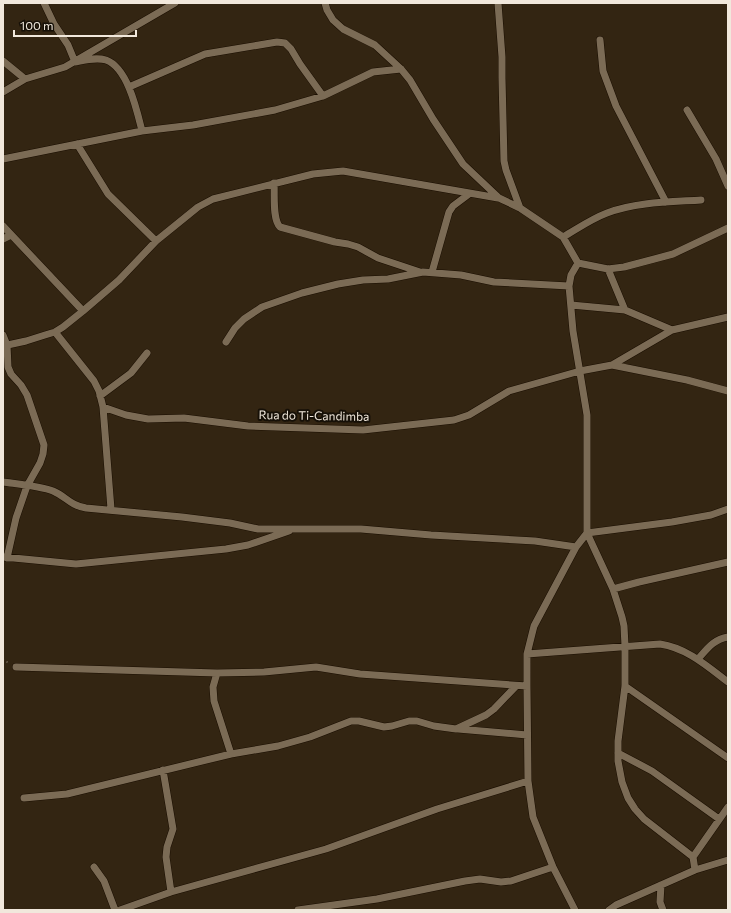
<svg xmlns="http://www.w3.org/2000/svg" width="731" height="913" font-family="Commissioner,sans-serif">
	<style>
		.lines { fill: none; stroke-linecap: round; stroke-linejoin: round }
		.minor-casing { stroke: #1a0e00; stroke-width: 8 }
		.path { stroke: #8a7e6f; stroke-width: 1.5; stroke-dasharray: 1 3; stroke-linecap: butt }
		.minor { stroke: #7b6b55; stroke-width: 7 }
		.labels { text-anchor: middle; stroke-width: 4; stroke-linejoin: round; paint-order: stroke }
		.street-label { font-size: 12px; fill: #f1e8dc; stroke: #161007 }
	</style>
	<rect width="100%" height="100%" fill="#332512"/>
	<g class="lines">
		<!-- minor casing -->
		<g class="minor-casing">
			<path id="minor" d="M44,3L54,24L68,45L75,62C85,60 96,57 106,60C128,68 137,111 142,131
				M325,3L327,10L333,20L343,29L375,45L401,69L410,80L433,119L463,164L499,198L520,208L563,237L578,263L571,275L569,286L573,331L587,415V533L613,589L622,617L624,626L625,646V686L618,741V761L622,782L628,798L635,809L644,819L693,857L695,870
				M498,3L502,57V78L504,161L506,170L520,208
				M600,40L603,71L616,106L666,202
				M3,61L25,79
				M129,87L205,54L277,42L285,43L291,49L300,64L323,96
				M3,92L25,79L65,67L175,3
				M687,110L716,159L728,186
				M77,144L108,194L156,241
				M3,159L142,131L193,125L275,110L323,96L373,72L401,69
				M274,183C275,194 272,219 280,227L335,242L348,244L358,247L378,258L420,272
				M3,226L83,311
				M563,237C577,229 591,219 607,213C636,202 670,202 701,200
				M3,239L11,235
				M578,263L608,269L624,267L673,254L728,228
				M608,269L625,310
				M432,272L449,212L453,206L469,194
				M571,305L625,310L672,330
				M55,332L94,381L99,391L103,407L111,509
				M3,335L7,345L8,367L11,374L21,385L27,395L44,445L43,454L40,463L27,486L16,518L7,558
				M226,342L235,328L244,319L262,307L302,293L338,284L363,280L388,279L423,272L461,275L494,282L569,286
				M3,346L26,341L45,335L55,332L63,327L83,311L119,280L156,241L198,207L213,199L313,174L343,171L498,198
				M612,365L672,330L728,317
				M100,396L131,373L147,353
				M103,407L126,415L148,419L184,418L248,426L363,430L454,420L469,415L509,391L580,371L612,365L687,380L728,391
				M3,482C17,484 40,486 53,491C67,497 69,505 86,508L182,517L230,523L258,529H361L431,535L535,541L576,547L587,533L672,522L711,515L728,509
				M3,557L76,564L226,549L248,545L289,531
				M613,589L639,582L728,562
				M527,654L660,644C687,648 707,666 728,682
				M698,659C707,649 714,639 728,637
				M16,667L217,673L264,672L316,667L360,674L527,686
				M217,673L213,687L214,701L231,754
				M625,686L728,758
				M458,729L527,735
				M618,753L652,771L719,819
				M24,798L67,794L231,754L278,746L310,737L351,721H359L384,727L392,726L409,721H417L434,726L456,729L486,715L494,709L516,686
				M693,857L728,807
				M94,867L104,881L115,910
				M661,885L660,902L663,910
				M171,892L326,849L437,809L528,781
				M120,910L171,892L166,857L167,847L173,829L163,770
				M298,910L377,899L465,881L480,879L501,882L511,881L553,867
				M575,910L553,867L533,817L528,781L527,686V654L534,626L576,547
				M609,910L616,905L695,870L728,860"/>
		</g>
		<!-- path -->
		<path class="path" d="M3,660L9,663"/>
		<!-- minor -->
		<use href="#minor" class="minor"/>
	</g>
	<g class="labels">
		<!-- street labels -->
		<g class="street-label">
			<text transform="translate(314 416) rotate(1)" y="4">Rua do Ti-Candimba</text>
		</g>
	</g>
	<!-- border -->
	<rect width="731" height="913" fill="none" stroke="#f1e8dc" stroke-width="8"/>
	<!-- scale -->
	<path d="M14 30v6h122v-6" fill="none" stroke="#f1e8dc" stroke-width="2"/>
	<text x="20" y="30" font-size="12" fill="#f1e8dc" stroke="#161007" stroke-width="3" paint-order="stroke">100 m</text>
</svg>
